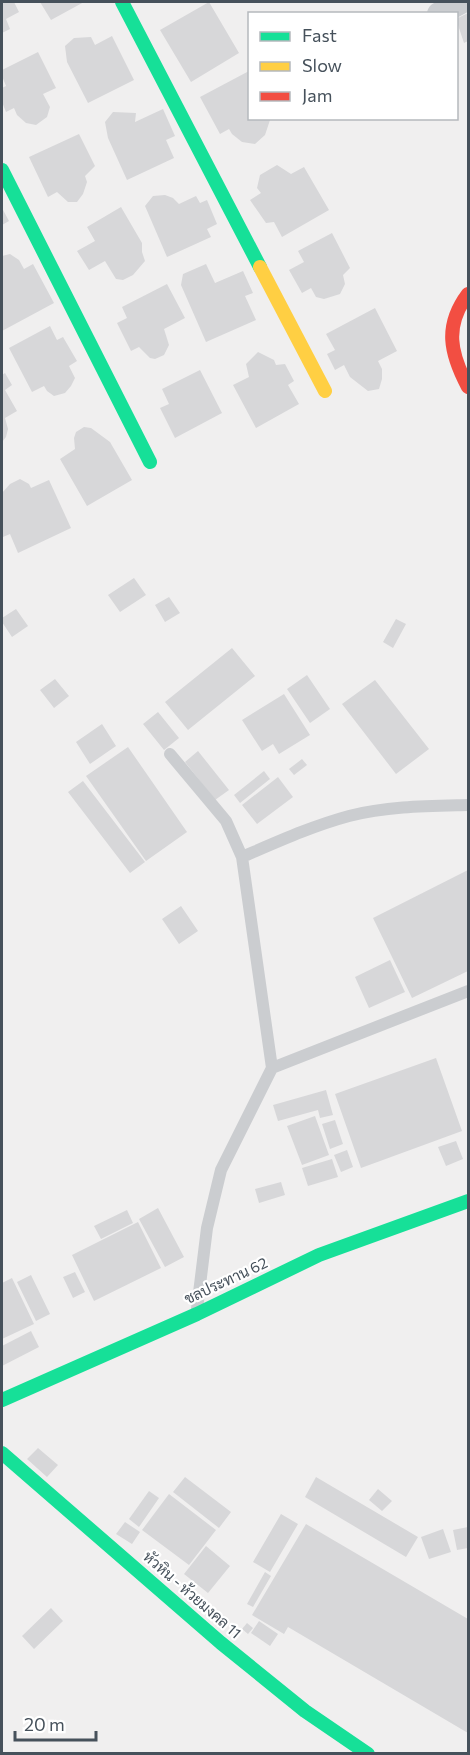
<svg xmlns="http://www.w3.org/2000/svg" width="470" height="1755" font-family="Commissioner,Sarabun,sans-serif">
	<style>
		.building { fill: #d7d7d9 }
		.lines { fill: none; stroke-linecap: round; stroke-linejoin: round }
		.lane { stroke: #cbcdd0; stroke-width: 12 }
		.street { stroke: #cbcdd0; stroke-width: 24 }
		.fast { stroke: #16e098; stroke-width: 14 }
		.slow { stroke: #ffcf43; stroke-width: 14 }
		.jam { stroke: #f24e42; stroke-width: 14 }
		.labels { text-anchor: middle; stroke-width: 4.5; stroke-linejoin: round; paint-order: stroke }
		.street-label { font-size: 15px; fill: #46515b; stroke: #fff }
	</style>
	<rect width="100%" height="100%" fill="#f0efef"/>
	<!-- building -->
	<path class="building" d="M2,2H14L19,12L6,19L10,29L2,33Z
		M40,2H84L51,20Z
		M209,2L239,53L191,82L160,30Z
		M468,13V41L464,43L456,19Z
		M112,36L134,80L88,103L67,62L65,46L74,38L91,37L95,45Z
		M38,52L56,88L43,94L50,107L47,117L36,125L26,123L17,115L14,108L6,112L2,102V88L6,86L2,76V70Z
		M249,71V118L270,120L265,135L255,144L242,142L232,134L229,129L220,134L200,97Z
		M163,109L175,136L166,140L174,158L127,180L108,138L105,122L113,112L136,113L135,122Z
		M79,134L95,166L85,176L87,182L83,194L77,202H68L57,192L48,197L29,157Z
		M277,165L291,174L304,167L329,210L282,237L274,222L266,223L250,200L261,193L257,188L260,175Z
		M165,195L173,198L179,204L196,196L200,203L207,200L217,224L207,229L211,237L167,257L145,206L153,196Z
		M121,207L142,243V252L145,261L133,275L123,280L116,279L105,261L89,270L77,251L95,241L87,227Z
		M2,208L9,221L2,225Z
		M332,233L350,268L343,275L345,284L340,294L324,299L316,297L311,288L302,293L289,270L304,262L298,251Z
		M10,254L19,260L24,269L33,264L54,303L2,331V256Z
		M206,264L215,283L243,271L253,293L245,296L256,320L206,342L181,285L183,274Z
		M167,284L185,318L164,329L169,345L164,355L155,359L150,358L139,347L131,351L117,323L127,318L122,307Z
		M375,308L397,351L378,361L382,369V379L379,389L368,391L350,377L344,365L335,370L327,354L335,350L326,334Z
		M50,326L57,340L63,337L77,361L69,366L75,378L71,386L65,393L54,396L47,391L44,386L32,392L9,348Z
		M258,352L274,360L276,365L285,364L294,381L288,385L299,404L256,428L233,385L249,377L246,364Z
		M200,370L222,413L175,438L160,408L169,404L162,389Z
		M5,373L12,385L5,390L17,411L5,418L8,429L6,437L2,442V375Z
		M84,427L91,428L110,442L132,480L87,506L60,459L75,449L74,438L76,432Z
		M20,479L29,484L31,488L49,480L71,528L18,553L10,534L3,537L2,534V493L10,484Z
		M134,578L146,595L120,612L108,595Z
		M169,597L180,613L165,622L155,605Z
		M16,609L28,626L12,637L2,622V618Z
		M396,619L406,624L393,648L383,642Z
		M232,648L255,676L188,730L165,702Z
		M307,675L330,709L310,723L287,689Z
		M55,679L69,696L54,708L40,690Z
		M375,680L429,749L396,774L342,704Z
		M284,694L310,735L279,754L273,744L262,751L242,720Z
		M158,712L179,738L164,750L143,724Z
		M102,724L116,746L90,764L76,742Z
		M128,747L187,832L146,861L86,776Z
		M198,751L229,790L215,800L185,762Z
		M302,759L307,765L294,775L289,769Z
		M264,771L270,779L240,803L234,795Z
		M278,777L293,797L257,824L242,805Z
		M83,781L145,862L130,873L68,792Z
		M468,870V971L412,998L373,918Z
		M181,906L198,931L179,944L162,919Z
		M390,960L405,992L369,1008L355,977Z
		M436,1058L462,1131L361,1168L335,1094Z
		M326,1090L333,1115L320,1118L318,1110L278,1121L273,1105Z
		M315,1116L329,1155L302,1165L287,1126Z
		M335,1120L343,1144L330,1149L322,1124Z
		M456,1141L463,1159L446,1166L438,1147Z
		M347,1150L353,1167L341,1172L334,1155Z
		M332,1159L338,1177L308,1186L302,1168Z
		M281,1182L285,1195L259,1203L255,1189Z
		M158,1208L184,1257L165,1267L139,1219Z
		M127,1210L133,1223L101,1239L94,1226Z
		M138,1222L161,1268L94,1301L72,1255Z
		M75,1272L85,1292L73,1298L63,1277Z
		M31,1275L50,1314L36,1321L17,1282Z
		M12,1278L34,1324L2,1339V1283Z
		M31,1331L39,1347L2,1366V1346Z
		M38,1448L58,1465L47,1477L27,1459Z
		M185,1477L231,1512L219,1528L173,1492Z
		M316,1477L418,1537L406,1557L305,1497Z
		M378,1489L392,1501L382,1511L369,1500Z
		M149,1491L159,1498L139,1527L129,1519Z
		M169,1494L216,1530L189,1565L142,1530Z
		M281,1514L298,1524L270,1572L253,1562Z
		M125,1522L140,1532L132,1544L116,1534Z
		M306,1524L468,1619V1733L288,1627L284,1634L252,1615Z
		M468,1527V1548L457,1550L453,1530Z
		M443,1529L451,1552L429,1559L421,1537Z
		M206,1546L230,1566L208,1593L184,1574Z
		M265,1572L271,1576L253,1607L247,1604Z
		M51,1608L63,1621L34,1649L22,1636Z
		M259,1621L278,1634L270,1646L251,1633Z
		M247,1623L253,1628L248,1634L242,1629Z"/>
	<g class="lines">
		<!-- lane -->
		<path class="lane" d="M170,754L226,821L242,857L272,1068L221,1170L207,1228L197,1309
			M242,857C277,842 312,826 349,816C388,806 429,806 468,805
			M272,1068L468,991"/>
		<!-- street -->
		<path class="street" d="M439,14L461,2"/>
		<!-- fast -->
		<path class="fast" d="M122,2L260,267
			M2,170L150,462
			M2,1400L197,1314L319,1255L468,1201
			M2,1453L221,1643L305,1711L368,1754"/>
		<!-- slow -->
		<path class="slow" d="M260,267L325,391"/>
		<!-- jam -->
		<path class="jam" d="M468,294C444,326 450,353 468,387"/>
	</g>
	<g class="labels">
		<!-- street labels -->
		<g class="street-label">
			<text transform="translate(226 1281) rotate(-25)" y="5">ชลประทาน 62</text>
			<text transform="translate(192 1595) rotate(41)" y="5">หัวหิน - ห้วยมงคล 11</text>
		</g>
	</g>
	<!-- border -->
	<rect width="470" height="1755" fill="none" stroke="#46515b" stroke-width="6"/>
	<!-- legend -->
	<rect x="248" y="12" width="210" height="108" fill="#ffffff" stroke="#b5b9bd" stroke-width="1.5"/>
	<rect x="260" y="32" width="30" height="9" fill="#16e098" stroke="#b5b9bd" stroke-width="1.5"/>
	<text x="302" y="42" font-size="18" fill="#46515b">Fast</text>
	<rect x="260" y="62" width="30" height="9" fill="#ffcf43" stroke="#b5b9bd" stroke-width="1.5"/>
	<text x="302" y="72" font-size="18" fill="#46515b">Slow</text>
	<rect x="260" y="92" width="30" height="9" fill="#f24e42" stroke="#b5b9bd" stroke-width="1.5"/>
	<text x="302" y="102" font-size="18" fill="#46515b">Jam</text>
	<!-- scale -->
	<path d="M15 1731v9h81v-9" fill="none" stroke="#46515b" stroke-width="3"/>
	<text x="24" y="1731" font-size="18" fill="#46515b" stroke="#ffffff" stroke-width="4.5" paint-order="stroke">20 m</text>
</svg>
